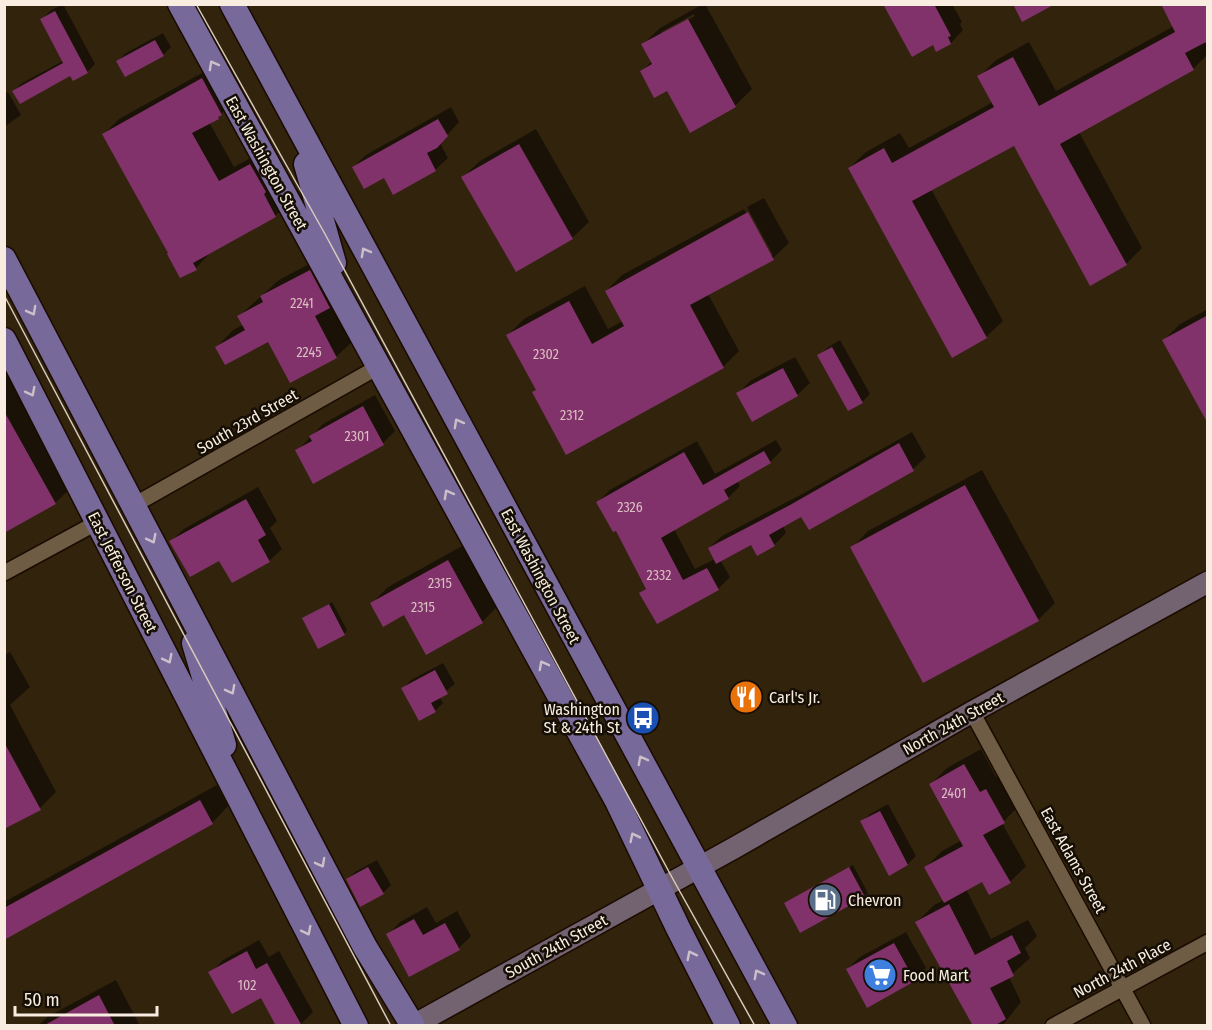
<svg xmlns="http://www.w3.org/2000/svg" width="1212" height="1030" font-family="'Fira Sans Condensed',sans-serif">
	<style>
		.shadow { fill: #0007; fill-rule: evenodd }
		.building { fill: #81326a }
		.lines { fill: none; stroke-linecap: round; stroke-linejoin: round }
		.street-casing { stroke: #1a0b00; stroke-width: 18 }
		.secondary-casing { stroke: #1a0b00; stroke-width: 24 }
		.primary-casing { stroke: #1a0b00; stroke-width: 27 }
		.street { stroke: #6e5c45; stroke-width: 15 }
		.secondary { stroke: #736270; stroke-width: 21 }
		.primary { stroke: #78699b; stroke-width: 24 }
		.tram { stroke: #d6cabc; stroke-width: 1.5 }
		.oneway { stroke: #cbbfc8 }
		.labels { text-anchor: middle; stroke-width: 5; stroke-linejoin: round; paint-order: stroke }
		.number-label { font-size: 14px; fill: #dabec2 }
		.street-label { font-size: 16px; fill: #f8ede0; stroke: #150e05 }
		.poi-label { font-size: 16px; fill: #f8ede0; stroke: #150e05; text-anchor: start }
	</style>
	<rect width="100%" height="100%" fill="#32230d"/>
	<!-- shadow -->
	<path class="shadow" d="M63,4L95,64L87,72L71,74L14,91L22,83L63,61L42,19L50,11Z
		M703,4H705L752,89L735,106L690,131L667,89L642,71L652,61L643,44L660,28ZM694,14L695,16L661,35V32Z
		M884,4H952L962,22L960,24L963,30L951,43L937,50L933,43Z
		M1174,26L1204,41L1208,48V54L1193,69L1079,132L1142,248L1126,264L1014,144L931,189L1003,321L986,337L849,168L866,152L900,133L909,148L993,102L979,77L996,60L1029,42L1056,91Z
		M163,33L171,47L163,55L118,61L126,53Z
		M218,64L233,102L218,117L209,122L234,167L266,150L291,201L275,216L211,252L196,268L104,134L119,119Z
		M8,92L21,115L4,127V94Z
		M451,107L459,122L440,143L448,158L435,170L384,176L353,167L366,155Z
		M536,129L589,222L572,238L516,270L463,177L480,161Z
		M764,198L789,243L773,258L708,294L739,351L723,367L567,452L537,389L508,335L524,319L585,286L608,329L623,321L606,291L622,275L744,209L770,255H773L747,207Z
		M326,255L353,341L336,357L269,340L217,347L233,330L243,325L239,316L279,280Z
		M1208,309V421L1164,340L1180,324Z
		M840,340L870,394L862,402L819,356L827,348Z
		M795,357L810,383L797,395L738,394L750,381Z
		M4,366L72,487L55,503L4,531Z
		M375,395L395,431L383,443L314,482L297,451L323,424Z
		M912,432L926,457L913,469L809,528L802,515L783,526L786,533L774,545L751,543L721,561L730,577L718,589L641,593L647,587L616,529L598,502L610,490L697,441L715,474L776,440L782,450L770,462L737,481L740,486L728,498L674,529L695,569L715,559L709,548L722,536L804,493Z
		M982,470L1055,603L1038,620L852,548L868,531Z
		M258,487L277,521L270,528L282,549L269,561L171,541L184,529Z
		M464,545L498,606L482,622L405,613L372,603L388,587Z
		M332,602L347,630L344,634L303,619Z
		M10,652L30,687L10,705L56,792L40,808L4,827V655Z
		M443,663L455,684L439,696L443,703L435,711L403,688L411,680Z
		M981,749L996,777L1003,773L1020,805L1002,823L1026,866L1010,882L982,880L966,889L991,939L1028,920L1037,936L1025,948L1030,958L1009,977L1021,1002L1002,1026H974L917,922L934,905L944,900L926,867L942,851L962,840L931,784L947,768Z
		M217,785L228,806L212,823L4,938V902Z
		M888,804L916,856L908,864L890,873L862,822L870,814Z
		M377,860L391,885L383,893L347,880L355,872Z
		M853,865L868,893L864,896L786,903Z
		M427,907L436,923L457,911L471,936L459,948L388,935L400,922Z
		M906,932L926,968L914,980L847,969L860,957Z
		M259,940L269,957L279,951L313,1012L301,1024L261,996L210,973L223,960Z
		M116,980L140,1026H38L47,1017Z"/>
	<!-- building -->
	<path class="building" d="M883,4H934L951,36L948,37L951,44L936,52L933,45L912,57Z
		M1013,4H1055L1022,22Z
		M1161,4H1208V41L1185,53L1194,70L1060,144L1127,265L1090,286L1014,146L912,201L987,338L952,358L848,168L884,148L892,163L994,107L977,76L1013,57L1039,106L1175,32Z
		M55,11L88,73L73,81L70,76L20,104L12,91L63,63L40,19Z
		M688,19L736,107L690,133L667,91L654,98L640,71L652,64L641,44Z
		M155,40L164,56L125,77L116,61Z
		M202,78L222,115L218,117L219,119L192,133L219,181L250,164L266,192L264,194L276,217L193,263L197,270L180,278L167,254L168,253L102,134Z
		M438,119L448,136L437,148L427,153L436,171L393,195L384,178L364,189L352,167Z
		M519,144L573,239L516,272L461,177Z
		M748,212L774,260L690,305L724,368L566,455L532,392L536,390L506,335L569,301L592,344L624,326L605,291Z
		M310,270L330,308L315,316L337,358L290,383L268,342L225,365L215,347L245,330L237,316L263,302L260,296Z
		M1208,315V424L1162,340Z
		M832,347L863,403L848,411L817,355Z
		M783,368L798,396L752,422L736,393Z
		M363,406L384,445L313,484L295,450L312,441L309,436Z
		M4,411L56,504L4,533Z
		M899,443L914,471L809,530L801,517L769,535L775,546L757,556L751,545L716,564L708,548L790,505Z
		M764,451L771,463L724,490L729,499L661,538L683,580L707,568L719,590L657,624L639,593L646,589L616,531L613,532L596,502L684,452L703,485Z
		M965,485L1039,621L923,683L850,547Z
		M246,499L266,535L258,540L270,562L232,583L219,561L190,577L169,541Z
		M448,560L483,623L426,655L404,615L383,627L370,603Z
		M329,604L345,635L318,649L302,618Z
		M435,670L448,694L431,703L436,712L419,721L401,688Z
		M4,742L41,810L4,829Z
		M964,764L980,792L986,789L1005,823L983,835L1011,883L989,895L982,882L944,903L924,867L963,846L929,784Z
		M200,800L213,824L4,940V908Z
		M880,811L908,865L889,876L860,821Z
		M368,867L384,894L360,907L346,879Z
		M849,867L865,897L800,933L784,903Z
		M949,904L975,955L1012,935L1021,953L1007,961L1014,976L990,988L1006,1019L994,1026H973L915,922Z
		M414,919L423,935L445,923L460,950L409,977L386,934Z
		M894,943L915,981L867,1008L846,969Z
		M247,951L256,969L267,963L302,1026H276L261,998L232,1014L208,972Z
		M99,995L115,1026H43Z"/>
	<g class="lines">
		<!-- street casing -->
		<g class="street-casing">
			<path id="street" d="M134,505L378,367
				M4,573L98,522
				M972,712L1143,1026
				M1053,1026L1208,942"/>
		</g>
		<!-- secondary casing -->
		<g class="secondary-casing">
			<path id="secondary" d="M412,1026L734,848L972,712L1208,582"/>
		</g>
		<!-- primary casing -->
		<g class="primary-casing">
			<path id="primary" d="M180,4L617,801L678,928L728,1026
				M232,4L785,1026
				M306,164L334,263
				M4,259L365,947L413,1026
				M4,340L356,1026
				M194,643L224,745"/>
		</g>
		<!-- street -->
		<use href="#street" class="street"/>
		<!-- secondary -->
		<use href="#secondary" class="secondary"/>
		<!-- primary -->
		<use href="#primary" class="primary"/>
		<!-- tram -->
		<path class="tram" d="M196,4L325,234L674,881L755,1026
			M4,295L391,1026"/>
	</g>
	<!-- one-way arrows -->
	<defs><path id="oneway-chevron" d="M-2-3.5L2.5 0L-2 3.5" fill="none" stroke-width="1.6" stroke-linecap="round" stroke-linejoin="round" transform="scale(1.5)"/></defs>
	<g class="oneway">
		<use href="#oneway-chevron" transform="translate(213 65) rotate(-119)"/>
		<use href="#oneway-chevron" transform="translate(365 252) rotate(-119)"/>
		<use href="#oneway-chevron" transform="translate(32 311) rotate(62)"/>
		<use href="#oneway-chevron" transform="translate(31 392) rotate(63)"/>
		<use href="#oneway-chevron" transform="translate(458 423) rotate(-119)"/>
		<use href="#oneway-chevron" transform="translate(448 494) rotate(-119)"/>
		<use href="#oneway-chevron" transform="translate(152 539) rotate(63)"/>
		<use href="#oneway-chevron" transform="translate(168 659) rotate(63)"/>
		<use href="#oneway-chevron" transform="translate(543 665) rotate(-118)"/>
		<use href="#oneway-chevron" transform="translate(231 690) rotate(62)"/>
		<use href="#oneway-chevron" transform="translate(642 760) rotate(-118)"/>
		<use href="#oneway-chevron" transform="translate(634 837) rotate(-116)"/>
		<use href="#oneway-chevron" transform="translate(321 863) rotate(62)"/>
		<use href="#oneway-chevron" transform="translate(307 931) rotate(63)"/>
		<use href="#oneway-chevron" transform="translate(691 955) rotate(-117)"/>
		<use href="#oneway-chevron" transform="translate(758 974) rotate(-118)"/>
	</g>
	<!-- icons -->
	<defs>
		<g id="restaurant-disc" transform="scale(1.725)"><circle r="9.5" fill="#e8710a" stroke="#150e05"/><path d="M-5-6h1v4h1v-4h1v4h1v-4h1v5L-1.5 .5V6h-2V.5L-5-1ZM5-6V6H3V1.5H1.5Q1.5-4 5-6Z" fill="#fff"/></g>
		<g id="bus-disc" transform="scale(1.725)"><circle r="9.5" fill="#1a4fb4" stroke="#150e05"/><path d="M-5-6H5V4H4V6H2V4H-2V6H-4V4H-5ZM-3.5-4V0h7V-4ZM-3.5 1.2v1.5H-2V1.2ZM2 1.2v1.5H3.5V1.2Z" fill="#fff"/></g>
		<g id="fuel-disc" transform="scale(1.725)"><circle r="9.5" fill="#5c6f8a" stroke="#150e05"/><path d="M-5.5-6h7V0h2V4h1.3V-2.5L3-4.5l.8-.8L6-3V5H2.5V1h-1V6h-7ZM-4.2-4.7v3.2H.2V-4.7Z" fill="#fff"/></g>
		<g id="supermarket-disc" transform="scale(1.725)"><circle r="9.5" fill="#3f7fe0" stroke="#150e05"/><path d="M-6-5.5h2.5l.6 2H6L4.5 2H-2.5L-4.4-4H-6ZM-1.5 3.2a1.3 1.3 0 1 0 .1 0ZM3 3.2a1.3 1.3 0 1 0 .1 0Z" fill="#fff"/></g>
	</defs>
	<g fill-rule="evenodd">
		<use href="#restaurant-disc" x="746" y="697"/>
		<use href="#bus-disc" x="643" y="718"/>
		<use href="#fuel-disc" x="825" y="900"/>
		<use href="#supermarket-disc" x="880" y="975"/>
	</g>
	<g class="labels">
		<!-- number labels -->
		<g class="number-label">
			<text x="302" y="308">2241</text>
			<text x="309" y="357">2245</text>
			<text x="546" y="359">2302</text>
			<text x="572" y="420">2312</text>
			<text x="357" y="441">2301</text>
			<text x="630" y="512">2326</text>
			<text x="659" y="580">2332</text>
			<text x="440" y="588">2315</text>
			<text x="423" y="612">2315</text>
			<text x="954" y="798">2401</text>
			<text x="247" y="990">102</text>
		</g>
		<!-- street labels -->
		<g class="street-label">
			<text transform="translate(267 163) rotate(61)" y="6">East Washington Street</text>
			<text transform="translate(247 421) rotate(-30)" y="6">South 23rd Street</text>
			<text transform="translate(123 572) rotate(63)" y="6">East Jefferson Street</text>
			<text transform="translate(541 576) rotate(62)" y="6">East Washington Street</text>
			<text transform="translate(953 723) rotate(-29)" y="6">North 24th Street</text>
			<text transform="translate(1074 860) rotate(61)" y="6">East Adams Street</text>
			<text transform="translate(556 946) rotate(-29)" y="6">South 24th Street</text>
			<text transform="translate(1122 968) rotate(-28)" y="6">North 24th Place</text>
		</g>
		<!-- poi labels -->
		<g class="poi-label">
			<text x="769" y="703">Carl's Jr.</text>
			<text x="620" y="715" text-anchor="end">Washington<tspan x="620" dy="18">St &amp; 24th St</tspan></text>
			<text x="848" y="906">Chevron</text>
			<text x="903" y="981">Food Mart</text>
		</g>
	</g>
	<!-- border -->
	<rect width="1212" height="1030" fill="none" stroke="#f8ede0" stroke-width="12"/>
	<!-- scale -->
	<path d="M15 1006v9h142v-9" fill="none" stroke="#f8ede0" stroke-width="3"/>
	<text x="24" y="1006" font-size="18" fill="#f8ede0" stroke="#150e05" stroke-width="4.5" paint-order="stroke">50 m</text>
</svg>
